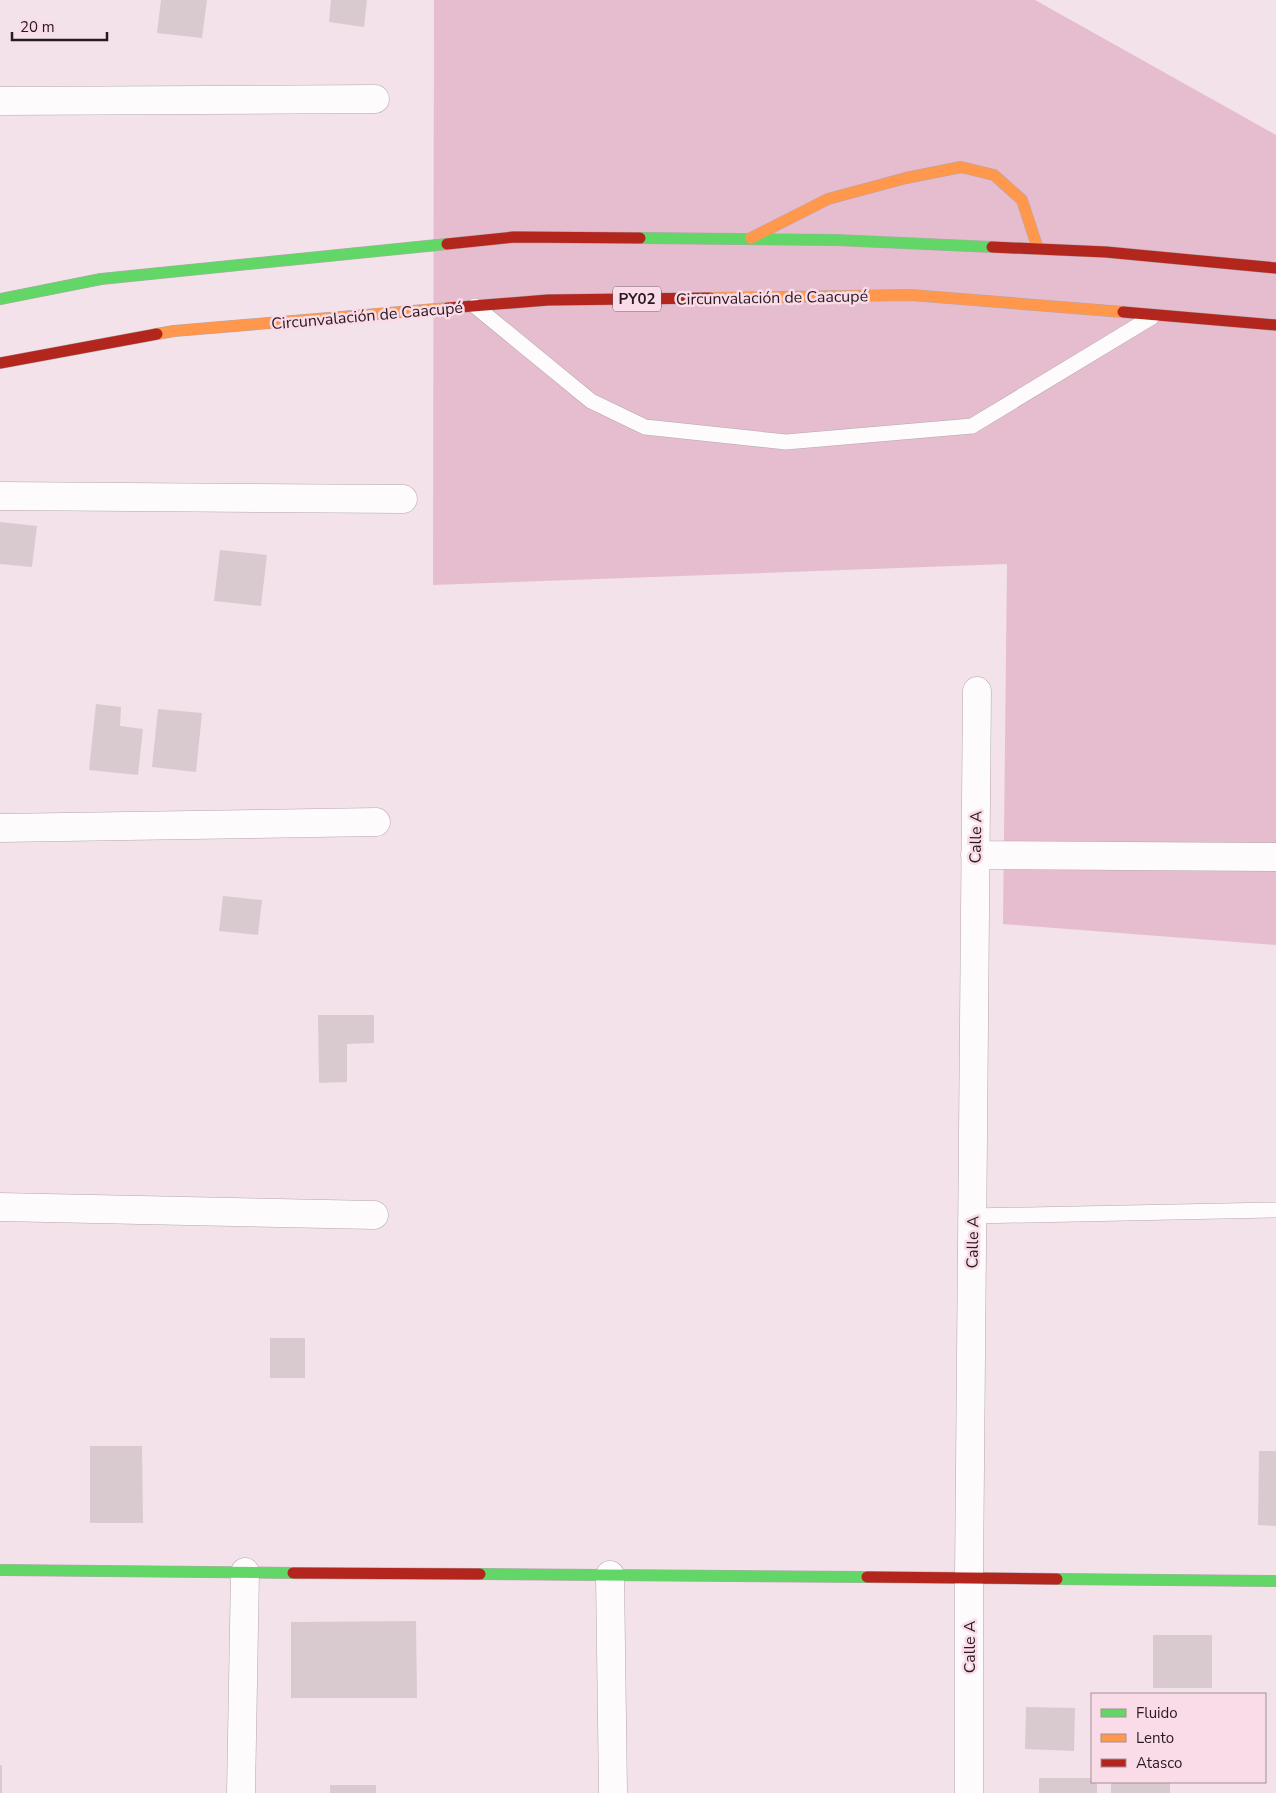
<svg xmlns="http://www.w3.org/2000/svg" width="1276" height="1793" font-family="'Nunito Sans',sans-serif">
	<style>
		.green { fill: #e5bdce }
		.building { fill: #d9cad0 }
		.lines { fill: none; stroke-linecap: round; stroke-linejoin: round }
		.lane-casing { stroke: #b5a7ad; stroke-width: 16 }
		.street-casing { stroke: #b5a7ad; stroke-width: 29 }
		.fast-casing { stroke: #b5a7ad; stroke-width: 12 }
		.slow-casing { stroke: #b5a7ad; stroke-width: 12 }
		.jam-casing { stroke: #b5a7ad; stroke-width: 12 }
		.lane { stroke: #fdfbfc; stroke-width: 15 }
		.street { stroke: #fdfbfc; stroke-width: 28 }
		.fast { stroke: #63d668; stroke-width: 11 }
		.slow { stroke: #ff974d; stroke-width: 11 }
		.jam { stroke: #b3261e; stroke-width: 11 }
		.labels { text-anchor: middle; stroke-width: 5; stroke-linejoin: round; paint-order: stroke }
		.shield { fill: #fadbe8; stroke: #67545c; stroke-width: 1 }
		.shield-label { font-size: 15px; font-weight: bold; fill: #281a20 }
		.street-label { font-size: 16px; fill: #281a20; stroke: #fadbe8 }
	</style>
	<rect width="100%" height="100%" fill="#f3e2e9"/>
	<!-- green -->
	<path class="green" d="M434,0H1035L1276,135V945L1003,924L1007,564L433,585Z"/>
	<!-- building -->
	<path class="building" d="M161,0H207L202,38L157,33Z
		M331,0H367L364,27L329,22Z
		M0,522L37,526L32,567L0,564Z
		M220,550L267,555L261,606L214,601Z
		M96,704L121,707L120,726L143,729L138,775L89,770Z
		M158,709L202,713L196,772L152,767Z
		M223,896L262,900L258,935L219,931Z
		M318,1015H374V1043L347,1044V1082L319,1083Z
		M270,1338H305V1378H270Z
		M90,1446H142L143,1523H90Z
		M1259,1451H1276V1526L1258,1525Z
		M416,1621L417,1698H291V1622Z
		M1153,1635H1212V1688H1153Z
		M1026,1707L1075,1708L1074,1751L1025,1749Z
		M0,1765H2V1793H0Z
		M1039,1778H1092V1782H1097V1793H1039Z
		M1111,1782H1170V1793H1111Z
		M330,1785H376V1793H330Z"/>
	<g class="lines">
		<!-- lane casing -->
		<g class="lane-casing">
			<path id="lane" d="M475,306L591,401L645,427L786,442L972,426L1152,317
				M972,1216L1276,1210"/>
		</g>
		<!-- street casing -->
		<g class="street-casing">
			<path id="street" d="M0,101L375,99
				M0,496L403,499
				M0,828L376,822
				M975,855L1276,857
				M0,1207L374,1215
				M610,1575L613,1793
				M241,1793L245,1572
				M969,1793V1578L977,691"/>
		</g>
		<!-- fast casing -->
		<g class="fast-casing">
			<path id="fast" d="M640,238L836,240L992,247
				M0,299L101,279L447,244
				M0,1570L293,1573
				M480,1574L867,1577
				M1057,1579L1276,1581"/>
		</g>
		<!-- slow casing -->
		<g class="slow-casing">
			<path id="slow" d="M751,238L828,199L906,178L961,167L994,175L1022,200L1038,249
				M710,298L911,295L1123,312
				M157,334L174,331L448,308"/>
		</g>
		<!-- jam casing -->
		<g class="jam-casing">
			<path id="jam" d="M447,244L514,237L640,238
				M992,247L1106,252L1276,268
				M448,308L548,300L710,298
				M1123,312L1276,325
				M0,363L157,334
				M293,1573L480,1574
				M867,1577L1057,1579"/>
		</g>
		<!-- lane -->
		<use href="#lane" class="lane"/>
		<!-- street -->
		<use href="#street" class="street"/>
		<!-- fast -->
		<use href="#fast" class="fast"/>
		<!-- slow -->
		<use href="#slow" class="slow"/>
		<!-- jam -->
		<use href="#jam" class="jam"/>
	</g>
	<g class="labels">
		<!-- shield labels -->
		<rect class="shield" x="613" y="286.5" width="48" height="25" rx="4"/>
		<g class="shield-label">
			<text x="637" y="304">PY02</text>
		</g>
		<!-- street labels -->
		<g class="street-label">
			<text transform="translate(772 297) rotate(-1)" y="6">Circunvalación de Caacupé</text>
			<text transform="translate(367 315) rotate(-5)" y="6">Circunvalación de Caacupé</text>
			<text transform="translate(975 837) rotate(-89)" y="6">Calle A</text>
			<text transform="translate(972 1242) rotate(-89)" y="6">Calle A</text>
			<text transform="translate(969 1647) rotate(-90)" y="6">Calle A</text>
		</g>
	</g>
	<!-- legend -->
	<rect x="1091" y="1693" width="175" height="90" fill="#fadbe8" stroke="#a68e98"/>
	<rect x="1101" y="1709" width="25" height="8" fill="#63d668" stroke="#a68e98"/>
	<text x="1136" y="1718" font-size="15" fill="#281a20">Fluido</text>
	<rect x="1101" y="1734" width="25" height="8" fill="#ff974d" stroke="#a68e98"/>
	<text x="1136" y="1743" font-size="15" fill="#281a20">Lento</text>
	<rect x="1101" y="1759" width="25" height="8" fill="#b3261e" stroke="#a68e98"/>
	<text x="1136" y="1768" font-size="15" fill="#281a20">Atasco</text>
	<!-- scale -->
	<path d="M12 32v8h95v-8" fill="none" stroke="#281a20" stroke-width="2.5"/>
	<text x="20" y="32" font-size="15" fill="#281a20" stroke="#fadbe8" stroke-width="4" paint-order="stroke">20 m</text>
</svg>
